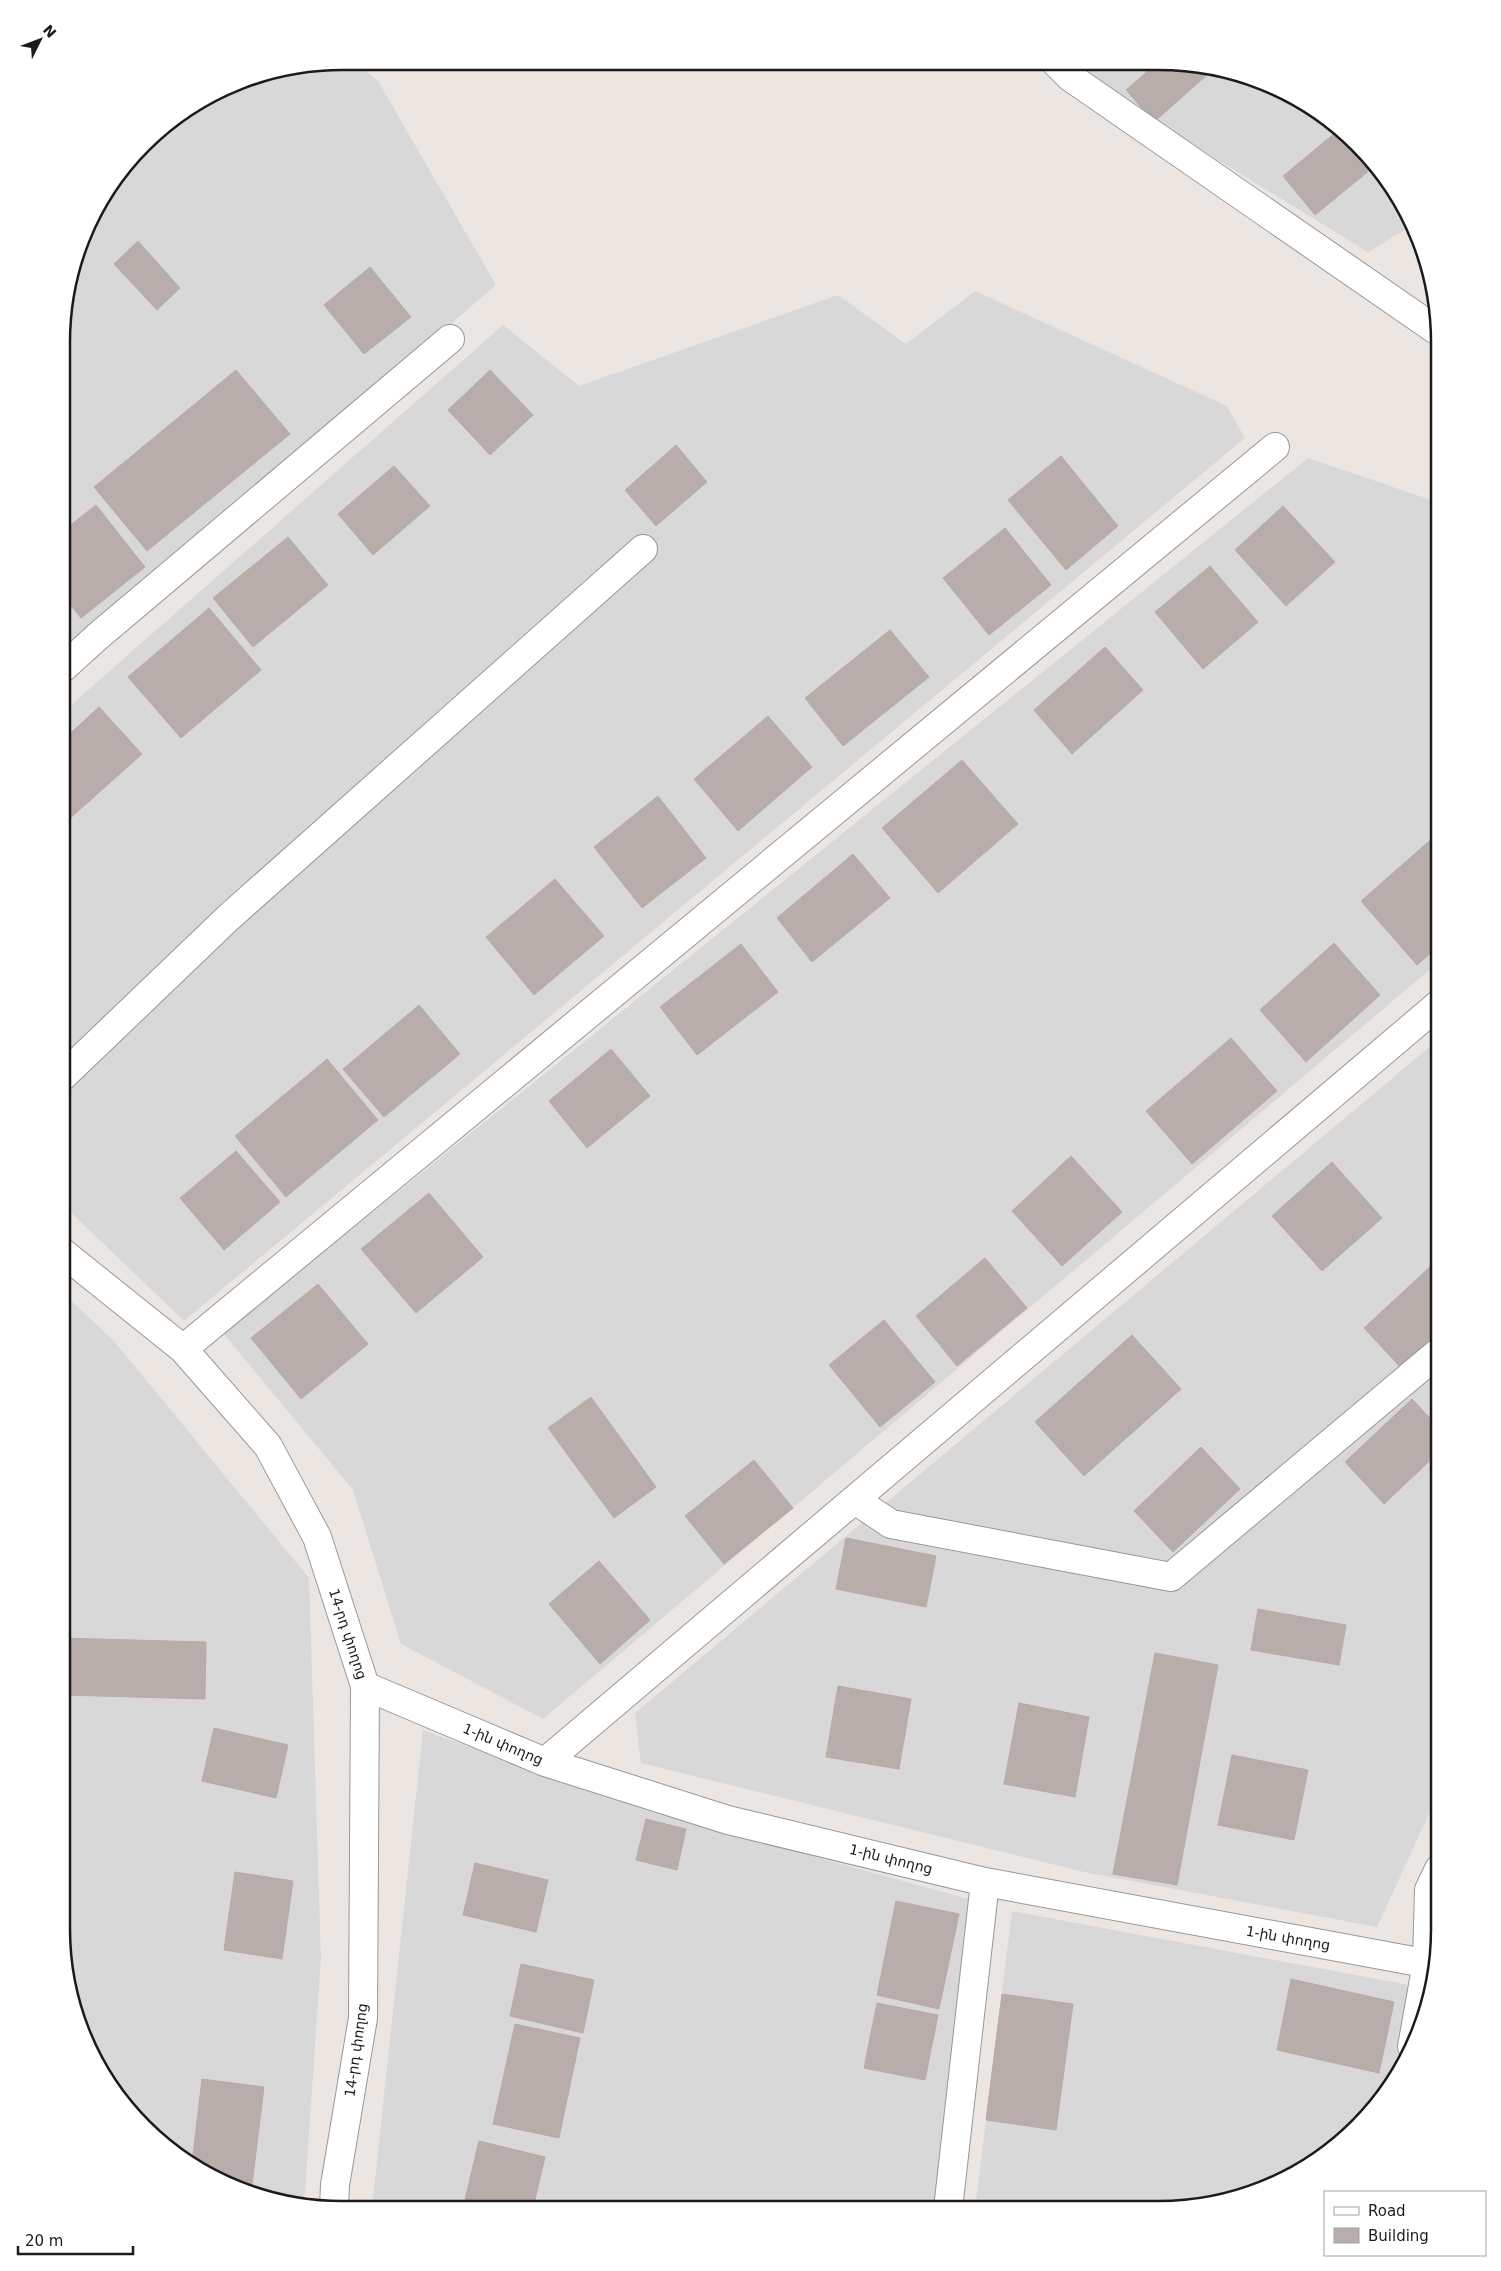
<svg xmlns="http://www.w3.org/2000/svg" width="1501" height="2271" font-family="'DejaVu Sans','Noto Sans Armenian',sans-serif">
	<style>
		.residential { fill: #d9d8d9 }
		.building { fill: #b8adab; stroke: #bca9a5 }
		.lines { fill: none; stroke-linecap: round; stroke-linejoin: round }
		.minor-casing { stroke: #989898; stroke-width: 30 }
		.minor { stroke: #fff; stroke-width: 28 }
		.labels { text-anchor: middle; stroke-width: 4; stroke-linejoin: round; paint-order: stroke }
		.street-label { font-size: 14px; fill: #1b1b1b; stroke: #fff }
		.rim { fill: none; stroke: #1b1b1b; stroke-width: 2.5 }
	</style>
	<rect width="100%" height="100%" fill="#ece6e2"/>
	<!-- residential -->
	<path class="residential" d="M342,61H355L378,81L496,285L63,659L64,306L90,218L157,131L235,83Z
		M1076,63L1196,64L1266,83L1330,119L1382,171L1413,225L1368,252L1094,84Z
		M975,291L1227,406L1245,438L184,1321L62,1204L63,712L503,325L579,386L838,295L906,344Z
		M1308,458L1440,503V961L543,1719L401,1644L353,1490L223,1333Z
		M1439,1039V1792L1377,1927L1084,1872L641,1763L635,1713Z
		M62,1292L114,1341L309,1578L321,1958L304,2207L235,2188L171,2152L119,2100L83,2037L61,1929Z
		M423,1730L646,1810L972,1900L940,2209L372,2208Z
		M1012,1911L1409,1985L1393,2080L1382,2100L1330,2152L1267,2188L1159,2210L975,2209Z"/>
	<!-- building -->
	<path class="building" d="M1156,64H1196L1208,74L1154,122L1126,90Z
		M1340,129L1376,165L1315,215L1283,176Z
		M138,241L180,288L157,310L114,264Z
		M370,267L411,317L364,354L324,305Z
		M236,370L290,434L147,551L94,487Z
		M490,370L533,415L490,455L448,410Z
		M676,445L707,482L656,526L625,490Z
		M1061,456L1118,526L1066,570L1008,500Z
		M394,466L430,506L373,555L338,514Z
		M96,505L145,567L81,618L63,596V531Z
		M1283,506L1335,562L1286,606L1235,550Z
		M1005,528L1051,585L989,635L943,578Z
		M288,537L328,585L253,647L213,598Z
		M1210,566L1258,622L1203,669L1155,612Z
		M209,608L261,670L181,738L128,677Z
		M890,630L929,677L843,746L805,698Z
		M1105,647L1143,690L1072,754L1034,710Z
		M99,707L142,754L67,821L63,816V740Z
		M768,716L812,767L738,831L694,779Z
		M962,760L1018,824L938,893L882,828Z
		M658,796L706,858L642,908L594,847Z
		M1435,836L1440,842V945L1417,965L1361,901Z
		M853,854L890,898L812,962L777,918Z
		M555,879L604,936L534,995L486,937Z
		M1334,943L1380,995L1306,1062L1260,1010Z
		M741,944L778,992L697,1055L660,1007Z
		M419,1005L460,1054L384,1117L343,1069Z
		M1231,1038L1277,1091L1192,1164L1146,1111Z
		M611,1049L650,1096L587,1148L549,1101Z
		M327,1059L378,1120L286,1197L235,1136Z
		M236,1151L280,1202L224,1250L180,1198Z
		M1071,1156L1122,1212L1062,1266L1012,1211Z
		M1332,1162L1382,1218L1322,1271L1272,1216Z
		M429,1193L483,1257L416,1313L361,1249Z
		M985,1258L1027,1308L957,1366L916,1316Z
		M1432,1265L1439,1273V1336L1403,1370L1364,1328Z
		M318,1284L368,1344L301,1399L251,1338Z
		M884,1320L935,1382L880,1427L829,1365Z
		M1132,1335L1181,1389L1084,1476L1035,1422Z
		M591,1397L656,1487L614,1518L548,1428Z
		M1412,1399L1439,1428V1452L1384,1504L1345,1462Z
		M1201,1447L1240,1489L1173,1552L1134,1511Z
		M754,1460L793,1508L724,1564L685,1516Z
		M846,1538L936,1556L926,1607L836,1589Z
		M1439,1555V1571L1431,1562Z
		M599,1561L650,1620L600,1664L549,1604Z
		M1258,1609L1346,1625L1339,1665L1251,1650Z
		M62,1638L206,1642L205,1699L62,1695Z
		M1155,1653L1218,1665L1177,1885L1113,1874Z
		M838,1686L911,1699L899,1769L826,1757Z
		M1019,1703L1089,1717L1075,1797L1004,1784Z
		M214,1728L288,1745L276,1798L202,1781Z
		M1232,1755L1308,1770L1294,1840L1218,1825Z
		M646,1819L686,1829L677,1870L636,1860Z
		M475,1863L548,1880L536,1932L463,1915Z
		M235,1872L293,1881L282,1959L224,1950Z
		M896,1901L959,1914L939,2009L877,1995Z
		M521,1964L594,1980L583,2033L510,2016Z
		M1291,1979L1394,2002L1379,2073L1277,2050Z
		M1002,1994L1073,2004L1056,2130L986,2120Z
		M877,2003L938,2015L925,2080L864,2068Z
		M515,2024L580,2038L559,2138L493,2124Z
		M202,2079L264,2087L251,2193L235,2188L192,2163Z
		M479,2141L545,2157L533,2208H463Z"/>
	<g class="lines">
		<!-- minor casing -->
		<g class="minor-casing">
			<path id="minor" d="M1056,63L1070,77L1436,330
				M63,668L97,637L450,339
				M62,1077L228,918L643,549
				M62,1252L183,1349L268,1446L317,1537L365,1686L363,2018L335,2185L334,2207
				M183,1349L1275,447
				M855,1500L891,1524L1171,1577L1439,1352
				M365,1686L545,1762L728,1820L985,1882L1435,1965
				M545,1762L1439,1004
				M1412,2047L1427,1963L1429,1890L1439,1869
				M948,2209L985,1882"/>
		</g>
		<!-- minor -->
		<use href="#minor" class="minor"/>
	</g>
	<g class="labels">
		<!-- street labels -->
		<g class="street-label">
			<text transform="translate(348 1634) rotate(72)" y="5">14-րդ փողոց</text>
			<text transform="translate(503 1744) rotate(23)" y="5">1-ին փողոց</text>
			<text transform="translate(891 1859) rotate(14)" y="5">1-ին փողոց</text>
			<text transform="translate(1288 1938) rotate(10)" y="5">1-ին փողոց</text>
			<text transform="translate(356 2050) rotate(-82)" y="5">14-րդ փողոց</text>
		</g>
	</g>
	<!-- crop -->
	<path d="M0 0H1501V2271H0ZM342 70H1159A272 272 0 0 1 1431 342V1929A272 272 0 0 1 1159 2201H342A272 272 0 0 1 70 1929V342A272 272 0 0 1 342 70Z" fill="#fff" fill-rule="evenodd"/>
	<path class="rim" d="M342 70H1159A272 272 0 0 1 1431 342V1929A272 272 0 0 1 1159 2201H342A272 272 0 0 1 70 1929V342A272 272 0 0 1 342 70Z"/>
	<!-- legend -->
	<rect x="1324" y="2191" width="162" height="65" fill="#ffffff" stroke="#a4a4a4"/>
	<rect x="1334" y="2207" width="25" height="8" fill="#ffffff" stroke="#a4a4a4"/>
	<text x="1368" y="2216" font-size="15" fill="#1b1b1b">Road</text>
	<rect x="1334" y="2228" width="25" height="15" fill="#b8adab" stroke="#a4a4a4"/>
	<text x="1368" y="2241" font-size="15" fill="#1b1b1b">Building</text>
	<!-- north arrow -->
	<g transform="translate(40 40) rotate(48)" stroke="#ffffff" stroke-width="4" paint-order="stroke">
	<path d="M0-4L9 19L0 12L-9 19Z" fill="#1b1b1b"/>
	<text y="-8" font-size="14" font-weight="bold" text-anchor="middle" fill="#1b1b1b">N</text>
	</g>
	<!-- scale -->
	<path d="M18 2246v8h115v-8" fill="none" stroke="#1b1b1b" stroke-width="2.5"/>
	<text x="25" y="2246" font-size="15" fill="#1b1b1b" stroke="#ffffff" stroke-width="4" paint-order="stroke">20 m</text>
</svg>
